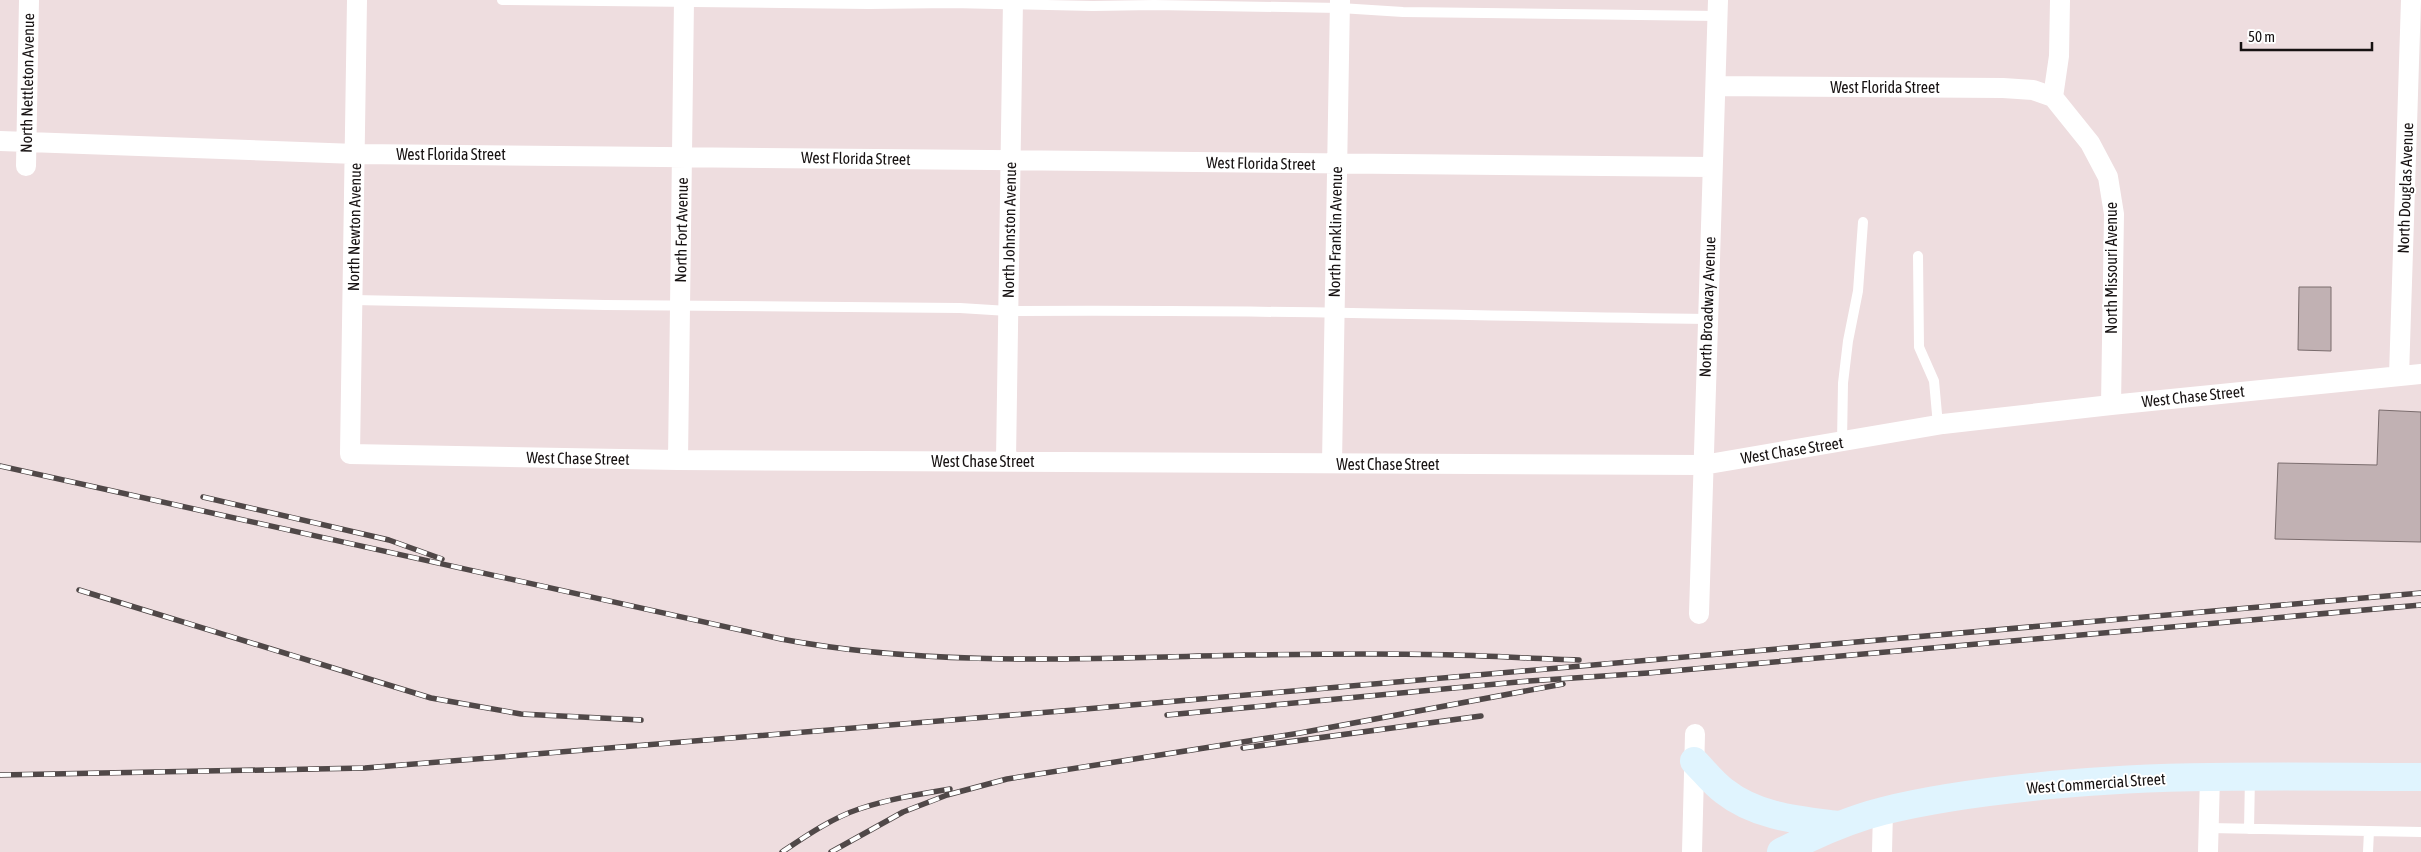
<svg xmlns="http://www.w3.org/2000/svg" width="2421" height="852" font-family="'Asap Condensed',sans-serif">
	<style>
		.building { fill: #c1b1b3; stroke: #7a6c6d }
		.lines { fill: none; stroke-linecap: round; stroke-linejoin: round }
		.lane { stroke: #fff; stroke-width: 10 }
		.street { stroke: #fff; stroke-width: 20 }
		.secondary { stroke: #e0f4fe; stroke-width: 28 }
		.rail-casing { stroke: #504848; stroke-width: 5.5 }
		.rail { stroke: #fff; stroke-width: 4; stroke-dasharray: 11; stroke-linecap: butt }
		.labels { text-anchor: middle; stroke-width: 4; stroke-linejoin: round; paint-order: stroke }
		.street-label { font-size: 16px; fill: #171212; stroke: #fff }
	</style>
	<rect width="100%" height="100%" fill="#eedddf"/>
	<!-- building -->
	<path class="building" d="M2299,287H2331V351L2298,350Z
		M2379,410L2421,412V542L2275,539L2278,463L2377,465Z"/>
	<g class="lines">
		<!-- lane -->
		<path class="lane" d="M502,0L869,4L952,3L1093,6L1154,5L1340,8L1403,12L1717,16
			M1918,256L1919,347L1934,381L1938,425
			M353,300L605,305L960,308L1008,311C1241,309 1474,316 1707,319
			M1842,442L1843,383L1848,341L1858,291L1863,222
			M2209,828L2369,831L2368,852
			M2249,829L2250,777
			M2369,831L2421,832"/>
		<!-- street -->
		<path class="street" d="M357,0L350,454L678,460L1703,465L1943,424L2111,405L2421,374
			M2060,0L2059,56L2053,97L2090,143L2108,177L2114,214L2111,405
			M1716,86L2003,88L2033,90L2053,97
			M0,141L356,154L1711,167
			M26,166L29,0
			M2399,376L2411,0
			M678,460L684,0
			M1006,460L1013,0
			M1332,463L1340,0
			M1699,614L1718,0
			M1692,852L1695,734
			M1882,852L1883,811
			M2208,852L2210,776"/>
		<!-- secondary -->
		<path class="secondary" d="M1694,761C1704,771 1713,783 1724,791C1757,817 1799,820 1838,825
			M1781,852C1814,835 1847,820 1883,811C1931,799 1983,792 2032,787C2161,773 2291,777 2421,777"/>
		<!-- rail casing -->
		<g class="rail-casing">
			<path id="rail" d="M0,466L781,639C935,668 1091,658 1246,655C1316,654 1385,653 1455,655C1496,656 1538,659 1579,660
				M203,497L389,540L442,559
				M79,590L431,698L521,714L641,720
				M1167,715L1529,681L1648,673L2421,605
				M1243,748L1481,716
				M0,775L365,768L1074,710L2421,593
				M782,852C806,836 832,818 859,809C889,799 920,794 950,789
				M831,852L903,812L947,795L1007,779L1300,733L1563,684"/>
		</g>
		<!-- rail -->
		<use href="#rail" class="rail"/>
	</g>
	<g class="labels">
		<!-- street labels -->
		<g class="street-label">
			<text transform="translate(27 83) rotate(-89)" y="6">North Nettleton Avenue</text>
			<text x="1885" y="93">West Florida Street</text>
			<text x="451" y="160">West Florida Street</text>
			<text transform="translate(856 158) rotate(1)" y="6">West Florida Street</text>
			<text transform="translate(1261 163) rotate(1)" y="6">West Florida Street</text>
			<text transform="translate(2405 188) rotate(-88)" y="6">North Douglas Avenue</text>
			<text transform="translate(354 227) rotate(-89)" y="6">North Newton Avenue</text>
			<text transform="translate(681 230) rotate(-89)" y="6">North Fort Avenue</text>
			<text transform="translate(1009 230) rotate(-89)" y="6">North Johnston Avenue</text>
			<text transform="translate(1335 232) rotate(-89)" y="6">North Franklin Avenue</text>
			<text transform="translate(2111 268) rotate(-90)" y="6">North Missouri Avenue</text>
			<text transform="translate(1707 307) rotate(-88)" y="6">North Broadway Avenue</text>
			<text transform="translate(2193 396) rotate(-6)" y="6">West Chase Street</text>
			<text transform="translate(1792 450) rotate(-9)" y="6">West Chase Street</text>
			<text transform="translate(578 458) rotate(1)" y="6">West Chase Street</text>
			<text x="983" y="467">West Chase Street</text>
			<text x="1388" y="470">West Chase Street</text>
			<text transform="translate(2096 783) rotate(-4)" y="6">West Commercial Street</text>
		</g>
	</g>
	<!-- scale -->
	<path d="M2241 42v8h131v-8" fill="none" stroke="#171212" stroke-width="2.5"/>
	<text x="2248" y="42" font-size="15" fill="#171212" stroke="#ffffff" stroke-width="4" paint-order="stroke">50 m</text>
</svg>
